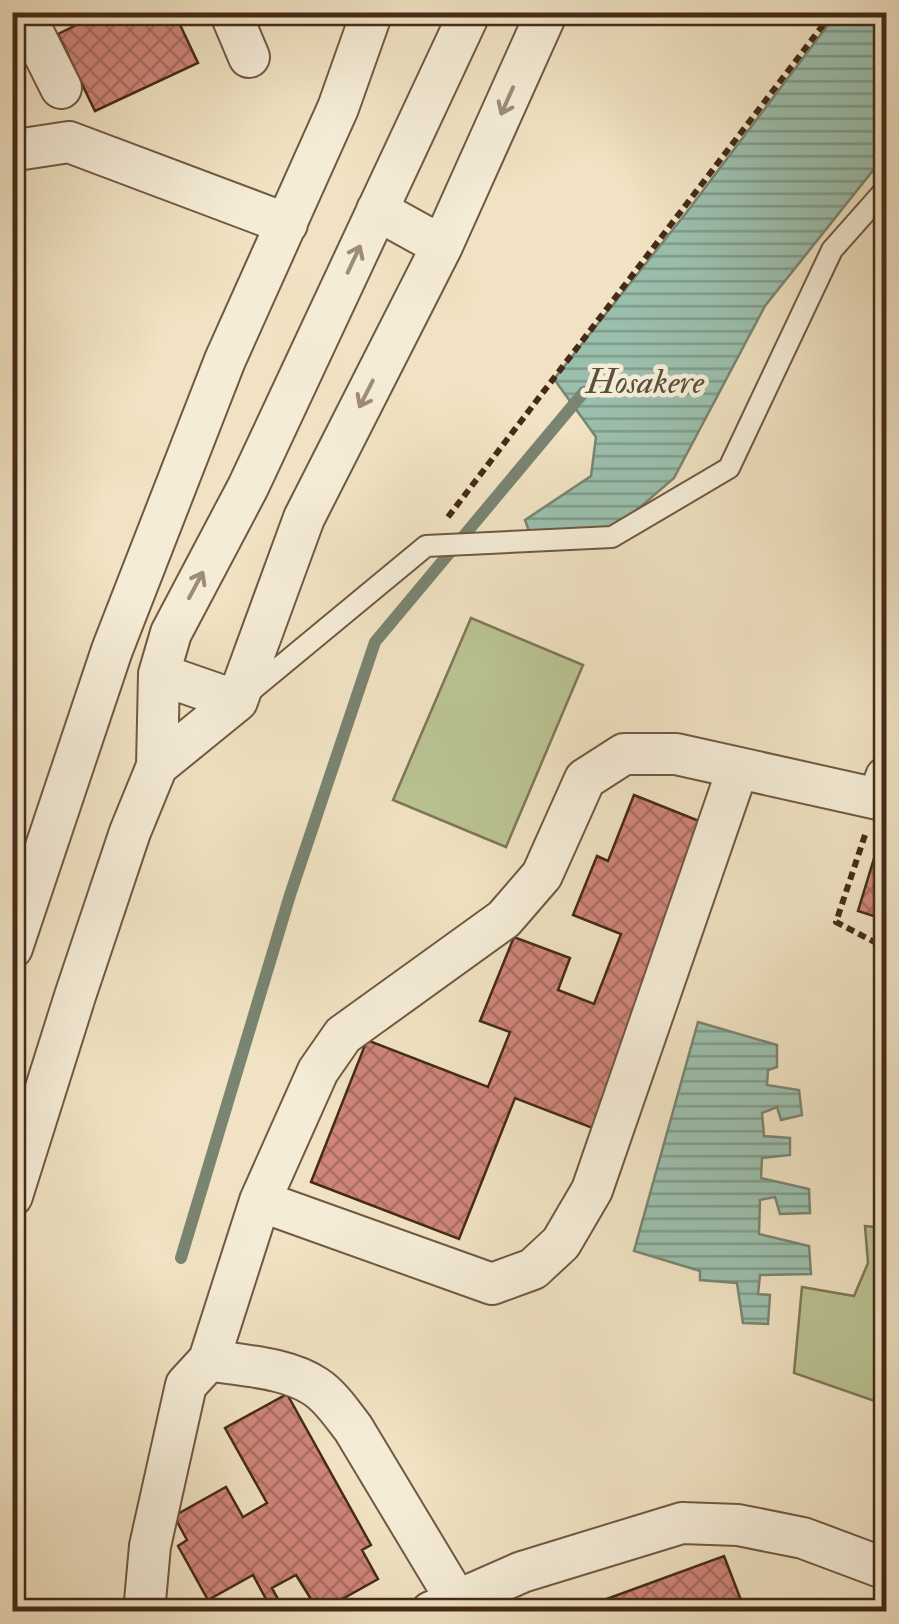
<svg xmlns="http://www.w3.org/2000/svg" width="899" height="1624" font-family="'IM FELL Double Pica',serif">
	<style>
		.park { fill: #bac393; stroke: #807755; stroke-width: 2.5 }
		.water { fill: url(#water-rules); stroke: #798471; stroke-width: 2.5 }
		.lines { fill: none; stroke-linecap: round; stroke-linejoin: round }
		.stream { stroke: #798471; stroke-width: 12 }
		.building { fill: url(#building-cross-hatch); stroke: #452b17; stroke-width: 2.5 }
		.lane-casing { stroke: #705942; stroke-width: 24 }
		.street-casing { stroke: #705942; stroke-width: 44 }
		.path { stroke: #452b17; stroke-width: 6; stroke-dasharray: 8 5; stroke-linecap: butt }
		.lane { stroke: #f5ecd7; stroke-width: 20 }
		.street { stroke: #f5ecd7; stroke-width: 40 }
		.oneway { stroke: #9d8c77 }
		.labels { text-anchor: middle; stroke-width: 9; stroke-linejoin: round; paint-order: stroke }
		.water-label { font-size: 35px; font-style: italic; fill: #5a503c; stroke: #f5ecd7 }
	</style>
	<defs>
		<pattern id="water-rules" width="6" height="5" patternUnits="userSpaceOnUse" patternTransform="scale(2.5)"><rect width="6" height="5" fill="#9bbfad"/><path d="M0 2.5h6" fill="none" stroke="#809b8c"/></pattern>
		<pattern id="building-cross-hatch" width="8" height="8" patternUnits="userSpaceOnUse" patternTransform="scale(2.5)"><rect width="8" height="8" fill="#cf857a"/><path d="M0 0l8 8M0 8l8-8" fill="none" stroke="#aa6d63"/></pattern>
	</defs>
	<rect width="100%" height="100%" fill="#f0e2c2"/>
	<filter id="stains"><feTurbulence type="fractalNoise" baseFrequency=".002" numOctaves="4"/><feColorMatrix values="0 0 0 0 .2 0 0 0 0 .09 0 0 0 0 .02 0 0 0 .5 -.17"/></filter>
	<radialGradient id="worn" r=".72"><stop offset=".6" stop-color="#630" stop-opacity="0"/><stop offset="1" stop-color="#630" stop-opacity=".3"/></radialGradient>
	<!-- park -->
	<path class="park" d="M471,618L583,665L506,847L393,800Z
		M865,1226L886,1228V1405L794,1373L802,1287L854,1296L868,1263Z"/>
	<!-- water -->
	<path class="water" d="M837,13H886V154L765,306L674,478L616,528L530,534L525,520L591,476L596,437L554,379L686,213Z
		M698,1022L777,1045V1067L768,1070L767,1085L799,1090L802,1115L781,1120L777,1107L762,1113L764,1136L790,1138V1155L762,1158L761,1178L809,1189L810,1213L780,1214L775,1197L760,1200L759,1234L809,1246L811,1274L760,1275L758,1294L770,1295L768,1324L743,1323L737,1283L700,1280V1271L634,1251Z"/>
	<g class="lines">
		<!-- stream -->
		<path class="stream" d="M181,1258L290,895L375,642L584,392"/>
	</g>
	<!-- building -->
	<path class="building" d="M103,12H174L198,63L95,111L58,34Z
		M634,795L714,827L595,1129L515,1098L459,1239L311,1182L367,1040L488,1087L510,1032L480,1021L514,937L570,958L558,990L594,1004L621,934L573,915L597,856L608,861Z
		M886,819V920L858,911Z
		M287,1394L371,1545L362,1550L378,1579L319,1612L296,1575L272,1588L285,1612H273L253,1575L208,1600L178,1546L187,1540L174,1516L226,1487L243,1517L267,1503L225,1428Z
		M724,1556L744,1608L734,1612H571Z
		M862,1600L867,1612H833Z"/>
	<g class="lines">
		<!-- lane casing -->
		<g class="lane-casing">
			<path id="lane" d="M247,694L426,546L612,537L729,468L832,250L886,189"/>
		</g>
		<!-- street casing -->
		<g class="street-casing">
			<path id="street" d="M23,12L61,88
				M230,12L249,57
				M23,149L69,142L287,224
				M377,210L442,246
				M159,674L237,701
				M157,766L237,701L304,518L442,246L547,12
				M12,948L112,650L225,360L338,108L372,12
				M12,1196L75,996L130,832L157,766L159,674L171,633L248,487L470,12
				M260,1201L492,1284L533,1269L561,1243L592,1190L738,768
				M209,1360C243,1366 286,1367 316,1387C331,1397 342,1414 353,1428L457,1601
				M144,1612L150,1546L186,1385L209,1360L260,1201L318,1071L343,1035L504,919L542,875L585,779L624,754H676L878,799L886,777
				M431,1612L522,1572L682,1523L738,1525L803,1538L886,1569"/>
		</g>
		<!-- path -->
		<path class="path" d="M448,517L833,12
			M865,835L836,922L886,948
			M886,1091L882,1106L886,1107"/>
		<!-- lane -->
		<use href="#lane" class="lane"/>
		<!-- street -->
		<use href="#street" class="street"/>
	</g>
	<!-- one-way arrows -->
	<defs><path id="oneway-shaft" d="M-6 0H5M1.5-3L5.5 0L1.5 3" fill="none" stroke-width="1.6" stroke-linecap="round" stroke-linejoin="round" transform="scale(2.5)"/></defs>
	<g class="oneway">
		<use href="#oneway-shaft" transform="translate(507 101) rotate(114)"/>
		<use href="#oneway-shaft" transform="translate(354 259) rotate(-65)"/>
		<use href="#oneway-shaft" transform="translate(366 394) rotate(117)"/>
		<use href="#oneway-shaft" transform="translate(196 585) rotate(-62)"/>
	</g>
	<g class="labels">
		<!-- water labels -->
		<g class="water-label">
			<text x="645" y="393">Hosakere</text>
		</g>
	</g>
	<!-- margin -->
	<rect width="899" height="1624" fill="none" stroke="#f0e2c2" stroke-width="50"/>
	<rect x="15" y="15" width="869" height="1594" fill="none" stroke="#452b17" stroke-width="5"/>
	<rect x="25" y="25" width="849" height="1574" fill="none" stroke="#452b17" stroke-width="2.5"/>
	<rect width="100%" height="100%" filter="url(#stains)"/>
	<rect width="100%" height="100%" fill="url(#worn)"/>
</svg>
